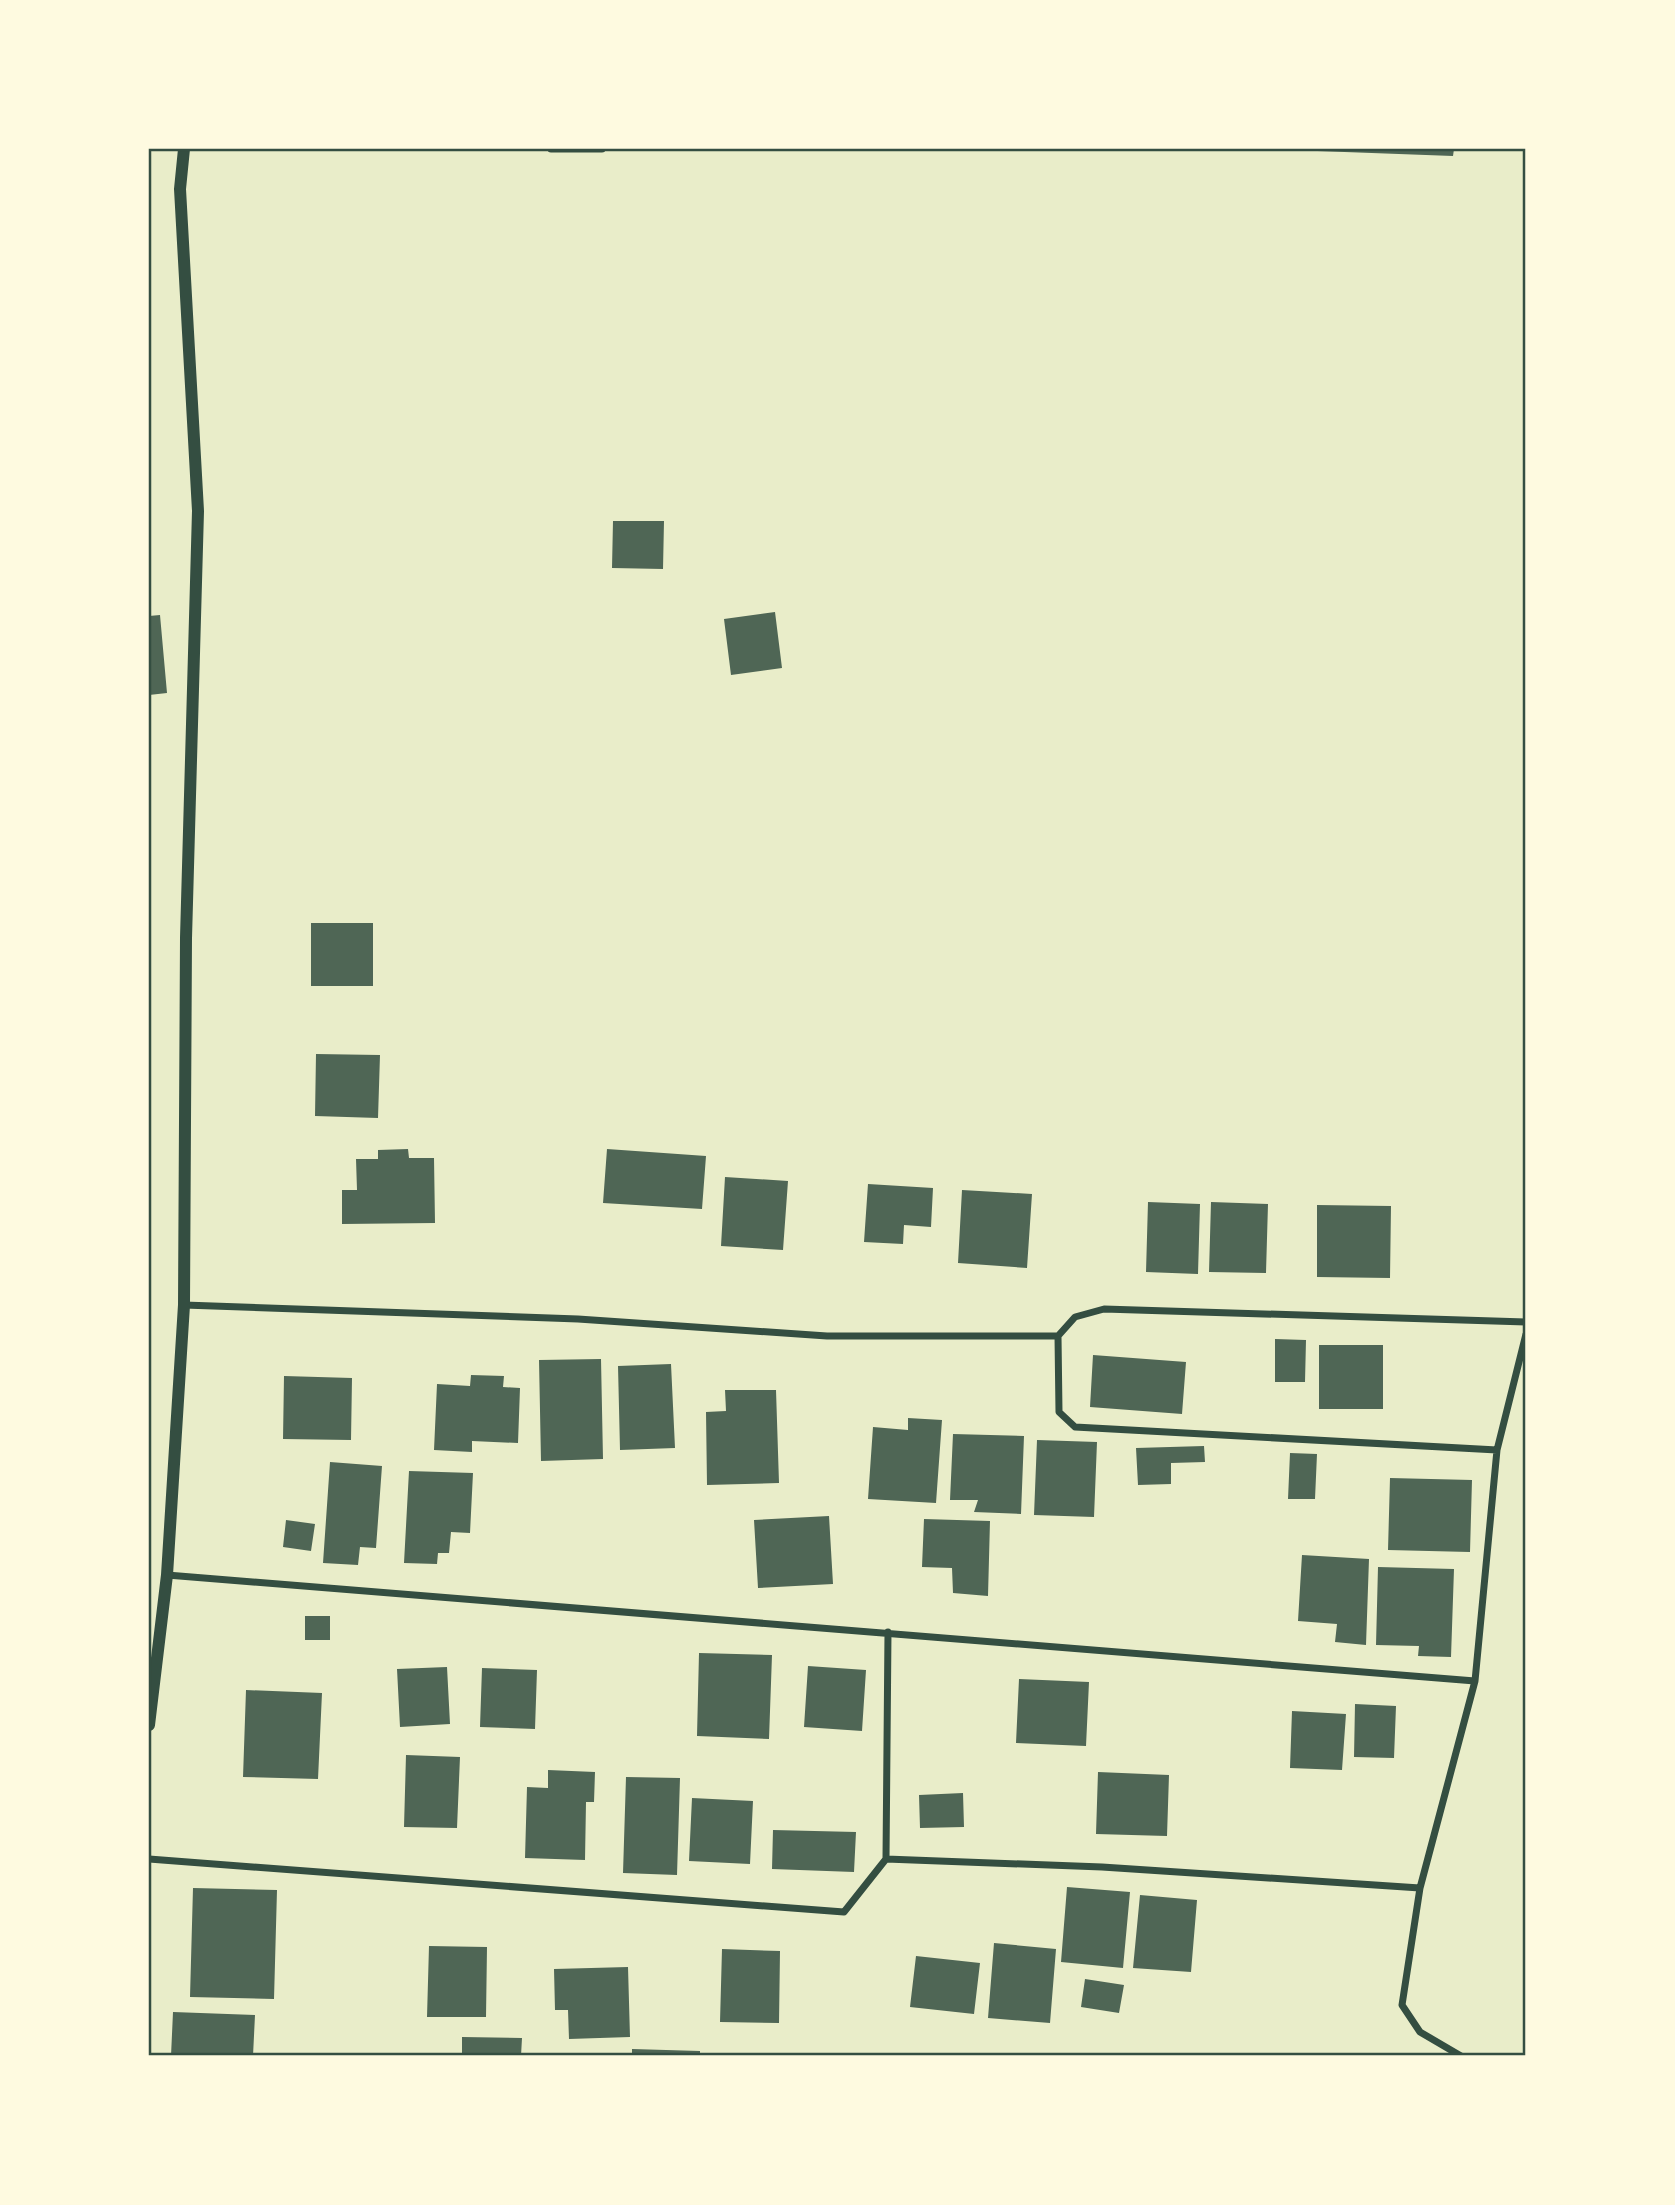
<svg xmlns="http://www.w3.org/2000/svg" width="1675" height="2205" font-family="Quicksand,sans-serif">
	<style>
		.building { fill: #4f6655 }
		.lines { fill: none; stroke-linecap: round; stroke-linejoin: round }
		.minor { stroke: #344e41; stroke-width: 7 }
		.tertiary { stroke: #344e41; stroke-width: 12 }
		.neatline { fill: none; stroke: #344e41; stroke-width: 2.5 }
	</style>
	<rect width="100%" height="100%" fill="#e9edc9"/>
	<!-- building -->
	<path class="building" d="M1263,149H1454L1453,156Z
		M613,521H664L663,569L612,568Z
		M775,612L782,668L731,675L724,619Z
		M160,615L167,693L149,695V616Z
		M311,923H373V986H311Z
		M316,1054L380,1055L378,1118L315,1116Z
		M408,1149L409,1158H434L435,1223L342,1224V1190H357L356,1159H378V1150Z
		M607,1149L706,1156L702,1209L603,1203Z
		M725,1177L788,1181L783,1250L721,1246Z
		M868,1184L933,1188L931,1227L904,1225L903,1244L864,1242Z
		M962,1190L1032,1194L1027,1268L958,1263Z
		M1148,1202L1200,1204L1198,1274L1146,1272Z
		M1211,1202L1268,1204L1266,1273L1209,1272Z
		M1317,1205L1391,1206L1390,1278L1317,1277Z
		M1275,1339L1306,1340L1305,1382H1275Z
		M1319,1345H1383V1409H1319Z
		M1093,1355L1186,1362L1182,1414L1090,1407Z
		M601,1359L603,1459L541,1461L539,1360Z
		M671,1364L675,1448L620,1450L618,1366Z
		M471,1375L504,1376L503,1387L520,1388L518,1443L472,1441V1452L434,1450L437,1384L470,1386Z
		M284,1376L352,1378L351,1440L283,1439Z
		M725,1390H776L779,1483L707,1485L706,1412L726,1411Z
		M908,1418L942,1420L936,1503L868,1499L873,1427L908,1430Z
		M953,1434L1024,1436L1021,1514L974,1512L978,1500H950Z
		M1037,1440L1097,1442L1094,1517L1034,1515Z
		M1204,1446L1205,1462L1171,1463V1484L1138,1485L1136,1448Z
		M1290,1453L1317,1454L1315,1499H1288Z
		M330,1462L382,1466L376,1548L360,1547L358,1565L323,1563Z
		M409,1471L473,1473L470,1533L451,1532L449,1553H438L437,1564L404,1563Z
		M1390,1478L1472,1480L1470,1552L1388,1550Z
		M829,1516L833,1584L758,1588L754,1520Z
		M924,1519L990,1521L988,1596L953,1593L952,1568L922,1567Z
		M286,1520L315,1524L311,1551L283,1547Z
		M1302,1555L1369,1559L1366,1645L1335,1642L1337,1624L1298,1621Z
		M1378,1567L1454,1569L1451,1657L1418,1656L1419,1646L1376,1645Z
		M305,1616H330V1640H305Z
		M699,1653L772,1655L769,1739L697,1736Z
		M808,1666L866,1670L862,1731L804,1727Z
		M447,1667L450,1724L400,1727L397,1669Z
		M482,1668L537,1670L535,1729L480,1727Z
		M1019,1679L1089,1682L1086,1746L1016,1743Z
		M246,1690L322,1693L318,1779L243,1777Z
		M1355,1704L1396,1706L1394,1758L1354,1757Z
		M1292,1711L1346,1714L1342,1770L1290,1768Z
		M406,1755L460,1757L457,1828L404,1827Z
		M548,1770L595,1772L594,1802H586L585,1860L525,1858L527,1787L548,1788Z
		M1098,1772L1169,1775L1167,1836L1096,1834Z
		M626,1777L680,1778L677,1875L623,1873Z
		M963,1793L964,1827L920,1828L919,1795Z
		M692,1798L753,1801L750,1864L689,1861Z
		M773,1830L856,1832L854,1872L772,1869Z
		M1067,1887L1130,1892L1123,1968L1061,1962Z
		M193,1888L277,1890L274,1999L190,1997Z
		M1140,1895L1197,1900L1191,1972L1133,1968Z
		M994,1943L1056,1949L1050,2023L988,2018Z
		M429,1946L487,1947L486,2017H427Z
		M722,1949L780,1951L779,2023L720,2022Z
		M916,1956L980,1963L974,2014L910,2007Z
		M628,1967L630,2037L569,2039L568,2010H555L554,1969Z
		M1085,1979L1124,1985L1119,2013L1081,2007Z
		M173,2012L255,2015L253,2056H171Z
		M462,2037L522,2038L521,2056H462Z
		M632,2049L700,2051V2056H632Z"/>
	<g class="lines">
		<!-- minor -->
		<path class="minor" d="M551,149H602
			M184,1305L578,1319L827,1336H1058
			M1497,1450L1075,1427L1059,1412L1058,1336L1075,1317L1104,1309L1526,1322
			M167,1575L1475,1681
			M149,1859L844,1912L886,1859L1102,1867L1420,1888
			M886,1859L888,1632
			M1461,2056L1420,2032L1402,2005L1420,1888L1475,1681L1497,1450L1526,1334"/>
		<!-- tertiary -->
		<path class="tertiary" d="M149,1725L167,1575L184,1305L186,938L198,511L180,189L184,149"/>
	</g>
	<!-- border -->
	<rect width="1675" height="2205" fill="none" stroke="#fefae0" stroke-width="301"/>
	<rect x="150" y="150" width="1374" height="1904" class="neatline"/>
</svg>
